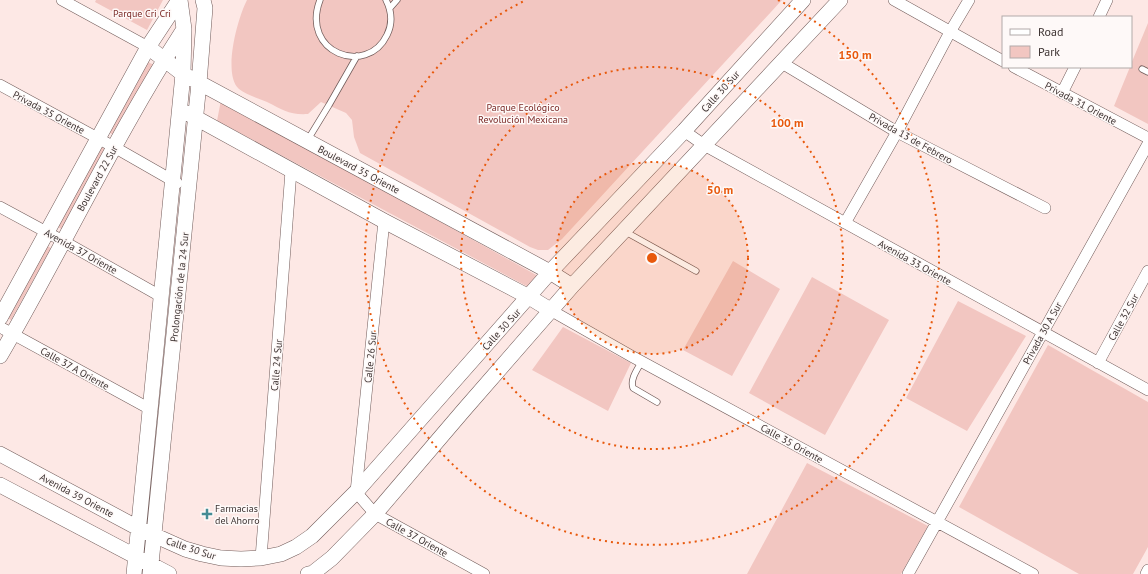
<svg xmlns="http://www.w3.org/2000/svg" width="1148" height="574" font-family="'PT Sans',sans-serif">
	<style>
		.green { fill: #f2c6c1 }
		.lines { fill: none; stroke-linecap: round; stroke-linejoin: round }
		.lane-casing { stroke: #725c5a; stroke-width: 7 }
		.street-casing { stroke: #725c5a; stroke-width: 12 }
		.secondary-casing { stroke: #725c5a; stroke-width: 16 }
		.lane { stroke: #fff; stroke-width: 5.5 }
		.street { stroke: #fff; stroke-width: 11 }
		.secondary { stroke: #fff; stroke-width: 15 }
		.ring { fill: none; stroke: #e8590c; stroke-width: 2; stroke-dasharray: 2 4 }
		.poi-dot { fill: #458c95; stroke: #fef9f8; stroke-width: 1.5 }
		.labels { text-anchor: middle; stroke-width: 3; stroke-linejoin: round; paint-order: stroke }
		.park-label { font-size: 10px; fill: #7b2a27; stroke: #fef9f8 }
		.street-label { font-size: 10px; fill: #3d3332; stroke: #fef9f8 }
		.poi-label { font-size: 10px; fill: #3d3332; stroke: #fef9f8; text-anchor: start }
		.centre { fill: #e8590c; stroke: #fef9f8; stroke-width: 2 }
		.ring-label { font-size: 12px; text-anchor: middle; font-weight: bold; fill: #e8590c; stroke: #fef9f8; stroke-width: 3; stroke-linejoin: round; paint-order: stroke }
	</style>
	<rect width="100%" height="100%" fill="#fde8e5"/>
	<!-- green -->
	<path class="green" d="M96,0H163L147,30L95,2Z
		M247,0H782L562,239L548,250H538L530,247L360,153L354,137L352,120L346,113L321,102L308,114C289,115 283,110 267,102C258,98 246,95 239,89C222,74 238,17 247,0Z
		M1148,23V124L1114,106L1130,67H1131V64Z
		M144,60L156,66L117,137L105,130Z
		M221,100L538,276L532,289L217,121Z
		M98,145L110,152L66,232L55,225Z
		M44,244L51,248L11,320L3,316Z
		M733,261L780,289L732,376L683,350Z
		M812,277L889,320L825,435L749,393Z
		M958,301L1026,336L967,431L906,398Z
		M563,327L631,363L608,411L532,370Z
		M1048,345L1148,402V547L1133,574H1079L959,507Z
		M807,463L928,526L901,574H747Z"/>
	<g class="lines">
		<!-- lane casing -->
		<g class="lane-casing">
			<path id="lane" d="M320,0C300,53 367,77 387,35C393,23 392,12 386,0
				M390,8L397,0
				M1142,69L1148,72
				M307,141L329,105L357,56
				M624,231L696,271
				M642,361C637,370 630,379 633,388L657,402"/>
		</g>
		<!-- street casing -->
		<g class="street-casing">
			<path id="street" d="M62,0L148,47
				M894,0L1003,61
				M1099,17L1107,0
				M782,63L897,132L1045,208
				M1014,67L1148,138
				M0,85L114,147L177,183
				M1062,93L1075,67
				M684,131L704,145L1148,390
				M0,207L63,241L162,297
				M384,221L356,492L375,514L484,574
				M845,223L897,132L950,32L969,0
				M552,311L633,357L1033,574
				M0,327L150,409
				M1098,363L1148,271
				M261,558L291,171
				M908,574L1148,144
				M1146,574L1148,570"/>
		</g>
		<!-- secondary casing -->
		<g class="secondary-casing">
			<path id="secondary" d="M148,47L183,74L550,272L572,286
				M187,113L384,221L529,297L552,311
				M0,318L148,47L179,0
				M0,356C63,248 116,134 184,29
				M0,454L138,528L185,549L202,554L221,558L241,559L261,558L281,554L296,547L312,536L356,492L550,272L684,131L803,0
				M0,485L169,574
				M134,574L183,74L184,29L180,0
				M150,574L199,83L205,8L203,0
				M308,574L313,573L332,558L375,514L463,411L572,286L840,0"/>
		</g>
		<!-- lane -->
		<use href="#lane" class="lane"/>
		<!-- street -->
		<use href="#street" class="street"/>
		<!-- secondary -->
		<use href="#secondary" class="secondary"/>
	</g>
	<!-- distance rings -->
	<circle cx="652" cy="258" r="96" fill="#e8590c" fill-opacity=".12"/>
	<g class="ring">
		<circle cx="652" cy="258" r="96"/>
		<circle cx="652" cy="258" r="191"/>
		<path d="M778 0A287 287 0 1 1 526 0"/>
	</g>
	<!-- markers -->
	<path class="poi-dot" d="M205 508h4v4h4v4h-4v4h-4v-4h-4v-4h4z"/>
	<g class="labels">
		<!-- park labels -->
		<g class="park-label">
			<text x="142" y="17">Parque Cri Cri</text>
			<text x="523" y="111">Parque Ecológico<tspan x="523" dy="12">Revolución Mexicana</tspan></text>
		</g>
		<!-- street labels -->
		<g class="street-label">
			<text transform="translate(720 91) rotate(-48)" y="4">Calle 30 Sur</text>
			<text transform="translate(1081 103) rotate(28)" y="4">Privada 31 Oriente</text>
			<text transform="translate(49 112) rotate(28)" y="4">Privada 35 Oriente</text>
			<text transform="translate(911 138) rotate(29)" y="4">Privada 13 de Febrero</text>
			<text transform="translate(359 169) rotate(28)" y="4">Boulevard 35 Oriente</text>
			<text transform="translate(97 178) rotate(-61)" y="4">Boulevard 22 Sur</text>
			<text transform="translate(81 251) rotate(29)" y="4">Avenida 37 Oriente</text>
			<text transform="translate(915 262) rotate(29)" y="4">Avenida 33 Oriente</text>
			<text transform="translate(179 287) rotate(-84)" y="4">Prolongación de la 24 Sur</text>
			<text transform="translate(1123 317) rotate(-61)" y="4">Calle 32 Sur</text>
			<text transform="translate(501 329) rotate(-48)" y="4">Calle 30 Sur</text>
			<text transform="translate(1042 333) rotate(-61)" y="4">Privada 30 A Sur</text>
			<text transform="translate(370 357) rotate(-84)" y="4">Calle 26 Sur</text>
			<text transform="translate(276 365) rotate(-85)" y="4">Calle 24 Sur</text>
			<text transform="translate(75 368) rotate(29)" y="4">Calle 37 A Oriente</text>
			<text transform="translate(792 443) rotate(29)" y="4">Calle 35 Oriente</text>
			<text transform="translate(77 495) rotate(28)" y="4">Avenida 39 Oriente</text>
			<text transform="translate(417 537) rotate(29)" y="4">Calle 37 Oriente</text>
			<text transform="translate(191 548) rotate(18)" y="4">Calle 30 Sur</text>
		</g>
		<!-- poi labels -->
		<g class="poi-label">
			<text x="215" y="512">Farmacias<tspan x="215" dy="12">del Ahorro</tspan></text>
		</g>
	</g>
	<circle cx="652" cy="258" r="6" class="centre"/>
	<g class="ring-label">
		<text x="855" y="59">150 m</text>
		<text x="787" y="127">100 m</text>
		<text x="720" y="194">50 m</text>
	</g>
	<!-- legend -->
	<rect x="1002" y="16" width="130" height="52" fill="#fef9f8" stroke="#b1aaa9"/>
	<rect x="1010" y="29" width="20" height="6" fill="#ffffff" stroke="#b1aaa9"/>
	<text x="1038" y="36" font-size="12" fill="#3d3332">Road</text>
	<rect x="1010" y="46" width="20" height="12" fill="#f2c6c1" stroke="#b1aaa9"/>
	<text x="1038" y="56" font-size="12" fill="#3d3332">Park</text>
</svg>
